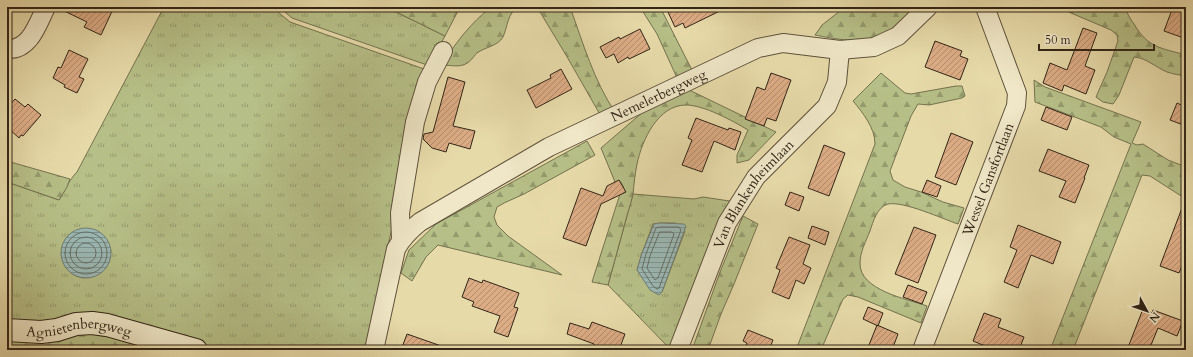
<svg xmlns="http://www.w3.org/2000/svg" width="1193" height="357" font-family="Cardo,serif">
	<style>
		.grass { fill: url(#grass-tufts); stroke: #74724f; fill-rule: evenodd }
		.forest { fill: url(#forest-firs); stroke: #74724f }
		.water { fill: url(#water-rules); stroke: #717d75 }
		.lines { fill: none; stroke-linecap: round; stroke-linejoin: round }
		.shore { stroke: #666e66; stroke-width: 1 }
		.building { fill: url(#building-hatch); stroke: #322517 }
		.street-casing { stroke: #5f523c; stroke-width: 20 }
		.secondary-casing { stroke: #322517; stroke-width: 24 }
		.street { stroke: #efe7c7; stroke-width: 18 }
		.secondary { stroke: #efe7c7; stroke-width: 22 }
		.labels { text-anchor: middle; stroke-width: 4; stroke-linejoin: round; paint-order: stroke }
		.street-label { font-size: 14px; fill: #322517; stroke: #efe7c7 }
	</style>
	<defs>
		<pattern id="grass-tufts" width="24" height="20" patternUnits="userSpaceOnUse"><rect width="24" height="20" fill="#b6bf87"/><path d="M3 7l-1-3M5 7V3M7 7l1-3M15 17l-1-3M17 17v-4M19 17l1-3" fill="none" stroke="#959b6d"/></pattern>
		<pattern id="forest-firs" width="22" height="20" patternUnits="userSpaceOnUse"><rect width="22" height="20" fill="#b6bf87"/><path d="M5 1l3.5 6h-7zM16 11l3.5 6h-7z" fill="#959b6d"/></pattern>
		<pattern id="water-rules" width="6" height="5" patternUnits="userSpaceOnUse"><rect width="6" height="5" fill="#9bb8b4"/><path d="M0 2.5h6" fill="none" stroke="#7f9591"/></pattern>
		<pattern id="building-hatch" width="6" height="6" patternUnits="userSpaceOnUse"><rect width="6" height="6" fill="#dcac85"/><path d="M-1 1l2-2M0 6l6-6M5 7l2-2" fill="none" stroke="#b38c6c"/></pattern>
	</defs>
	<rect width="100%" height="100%" fill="#e7daa9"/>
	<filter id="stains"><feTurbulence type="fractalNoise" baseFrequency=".005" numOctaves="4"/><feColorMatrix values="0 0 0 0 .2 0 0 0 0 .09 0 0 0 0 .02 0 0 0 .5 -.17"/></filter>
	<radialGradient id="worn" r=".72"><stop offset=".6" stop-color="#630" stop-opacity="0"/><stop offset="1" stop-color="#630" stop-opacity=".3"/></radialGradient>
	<!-- grass -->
	<path class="grass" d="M164,7H272L290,22L427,70L412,113L391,232L370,328L366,350H222L179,338L7,325V182L59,200C65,190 69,180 77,172ZM70,234L111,250L110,257L108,264L83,278L76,276L69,271L62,248L65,240Z
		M279,7H386L445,36L430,63L427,65L292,18Z
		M633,194L694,199L703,197L736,202L671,350L608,285ZM660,223H676L685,231L662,292L637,270L642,253L653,224Z"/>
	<!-- forest -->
	<path class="forest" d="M386,7H460L445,36Z
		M491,7H518C507,14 508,26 503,37C498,46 485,47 477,53C473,57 470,63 463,65C457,67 448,65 442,65C455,43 471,23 491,7Z
		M537,7H570C583,43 594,81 615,112L602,118L566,55Z
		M640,7H660L693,72L678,80L657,34Z
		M845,7H916C905,17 894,30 880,36C860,44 835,39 815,35L822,25Z
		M1057,7H1094L1098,9L1099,7H1125C1127,13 1130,19 1134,24C1148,48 1161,48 1186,55V76C1179,75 1173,74 1167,72C1155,67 1147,58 1134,57L1119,95L1113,104L1103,102L1096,97L1107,72L1118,41L1117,35L1111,30Z
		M881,73L905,93L911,94L956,86H962L965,96L962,98L929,105L918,104L911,116L890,171L893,180L905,187L921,192L943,202L964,208L958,224C943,219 904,201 888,204C877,207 873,222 870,231C866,241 860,252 860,263C859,290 907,299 927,306L921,323L858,297L848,295L843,299L821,350H796L875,144C875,128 863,113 853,101Z
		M1034,80L1045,87L1141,122L1132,143L1137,145L1143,144L1168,160L1186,167V199L1150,176L1142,175L1073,350H1050L1131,144L1114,137L1101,127L1035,102Z
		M687,89L776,132L749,160L737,163V155L748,130C733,121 704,105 686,105C658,105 642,140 637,164C635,174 634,184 633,194C631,204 627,214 625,223C619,244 614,264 608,285L592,282L620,194L601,148L643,112Z
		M587,141L595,155L524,194L504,203L497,207L494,217L497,225L508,236L562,275L438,245L426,257L412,281L401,273L409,250L436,224Z
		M7,161L70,179L67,187L59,200L7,182Z
		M743,216L758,224L734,284L721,314L708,350H692L720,272Z
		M94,332L176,350H7V337L59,342L75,334Z"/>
	<!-- water -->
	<path class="water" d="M660,223L684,224L686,226L662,292L659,295L650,290L637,270L642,253L654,224Z
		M61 253a25 25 0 1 1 50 0a25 25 0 1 1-50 0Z"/>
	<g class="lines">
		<!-- shore -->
		<path class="shore" d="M661,227H679L681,230L659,288L657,289L653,286L642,269L646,254L656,228Z
			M660,232H672L674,234L658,278L655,280L647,268L650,256Z
			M65 253a21 21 0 1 1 42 0a21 21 0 1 1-42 0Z
			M70 253a16 16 0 1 1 32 0a16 16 0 1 1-32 0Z
			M76 253a10 10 0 1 1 20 0a10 10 0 1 1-20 0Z"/>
	</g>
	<!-- building -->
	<path class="building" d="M56,7H114L101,35L84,27L87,22Z
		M674,7H728L685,28L683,23L675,27L667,10Z
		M1173,7H1186V24L1181,37L1164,31Z
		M1083,28L1097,33L1085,66L1095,70L1086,94L1064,85L1062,91L1043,83L1050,63L1067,70Z
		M640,29L650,49L629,59L628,57L618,63L614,54L606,58L600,47L619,37L620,39Z
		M935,41L962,51L960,56L968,59L960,80L925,67Z
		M69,50L88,59L79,77L84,79L77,93L64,87L65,85L53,78L58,67L61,68Z
		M561,69L572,89L536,108L527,90L551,78L550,75Z
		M771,73L791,80L776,121L767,118L764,126L745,119L757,87L765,90Z
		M448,77L465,82L453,126L475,131L470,149L449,143L446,152L432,148L423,139L424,134L433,132Z
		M15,99L25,107L28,104L41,115L23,136L21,135L19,138L7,127V108Z
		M1177,103L1186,107V126L1170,120Z
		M1046,107L1072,117L1067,130L1041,120Z
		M696,118L728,130L729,128L741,132L735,150L714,141L702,172L682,165L692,140L688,138Z
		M951,133L973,142L956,185L935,177Z
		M824,145L845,153L829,196L808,188Z
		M1048,149L1089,165L1084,178H1085L1075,203L1059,197L1066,181L1039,171Z
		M619,180L626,192L601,204L586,246L563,238L581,188L603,196L607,186Z
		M927,180L941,186L937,197L922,192Z
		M790,192L804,197L799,211L785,205Z
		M1185,200H1186V268L1182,266L1179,273L1160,266Z
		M1018,225L1061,242L1053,264L1031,255L1018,288L1004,282L1017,250L1010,247Z
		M812,226L829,232L825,245L808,238Z
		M914,227L936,235L918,283L895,274Z
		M789,237L810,245L803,264L811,268L804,284L796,280L789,299L772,292L780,270L776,268Z
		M469,278L482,283L483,280L519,293L514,307L518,308L508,337L494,332L500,316L472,306L474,302L462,297Z
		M908,285L927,292L922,304L903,297Z
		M868,307L883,313L878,326L863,319Z
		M1143,309L1152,313L1153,310L1183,321L1177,336L1158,328L1149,350H1127Z
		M984,313L1001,319L998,327L1024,337L1019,350H995L973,341Z
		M592,322L625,334L619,350H602L593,347L594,344L567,334L570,323L589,329Z
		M877,325L898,334L892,350H867Z
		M748,330L773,340L769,350H744L747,343L743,341Z
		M407,334L447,348V350H401Z"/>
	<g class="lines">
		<!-- street casing -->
		<g class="street-casing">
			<g id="street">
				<path d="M7,49C30,51 38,23 46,7"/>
				<path d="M401,239L400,213L415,122L427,82L443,51"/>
				<path id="s1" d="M374,350L396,249C402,238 410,230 420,222L549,147L758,48L783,43L840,50L874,47L898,36L928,7"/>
				<path id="s2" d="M678,350L727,223L756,177L827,106L837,82L840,50"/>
				<path id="s3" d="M922,350L1016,106L1017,93L985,7"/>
			</g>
		</g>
		<!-- secondary casing -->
		<g class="secondary-casing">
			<g id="secondary">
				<path id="s4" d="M7,330L41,332L57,330L76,324L92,323L107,325L196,350"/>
			</g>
		</g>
		<!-- street -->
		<use href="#street" class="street"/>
		<!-- secondary -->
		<use href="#secondary" class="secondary"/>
	</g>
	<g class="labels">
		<!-- street labels -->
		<g class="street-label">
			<text dy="5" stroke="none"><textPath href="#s1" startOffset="410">Nemelerbergweg</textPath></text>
			<text dy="5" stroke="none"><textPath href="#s3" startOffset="183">Wessel Gansfortlaan</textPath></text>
			<text dy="5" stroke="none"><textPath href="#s2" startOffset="175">Van Blankenheimlaan</textPath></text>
			<text dy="5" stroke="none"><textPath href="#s4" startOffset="73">Agnietenbergweg</textPath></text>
		</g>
	</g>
	<!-- margin -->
	<rect width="1193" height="357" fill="none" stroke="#e7daa9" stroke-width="24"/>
	<rect x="8" y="8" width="1177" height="341" fill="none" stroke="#322517" stroke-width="2"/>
	<rect x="12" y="12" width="1169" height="333" fill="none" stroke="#322517"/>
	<!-- north arrow -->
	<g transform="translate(1147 311) rotate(130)" stroke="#efe7c7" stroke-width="3" paint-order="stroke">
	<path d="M0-3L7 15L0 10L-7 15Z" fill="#322517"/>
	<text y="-6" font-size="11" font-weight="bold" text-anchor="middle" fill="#322517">N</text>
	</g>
	<!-- scale -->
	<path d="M1039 44v6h115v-6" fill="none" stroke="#322517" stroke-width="2"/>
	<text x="1045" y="44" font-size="12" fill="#322517" stroke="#efe7c7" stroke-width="3" paint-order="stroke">50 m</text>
	<rect width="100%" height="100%" filter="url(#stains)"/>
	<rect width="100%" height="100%" fill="url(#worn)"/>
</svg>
